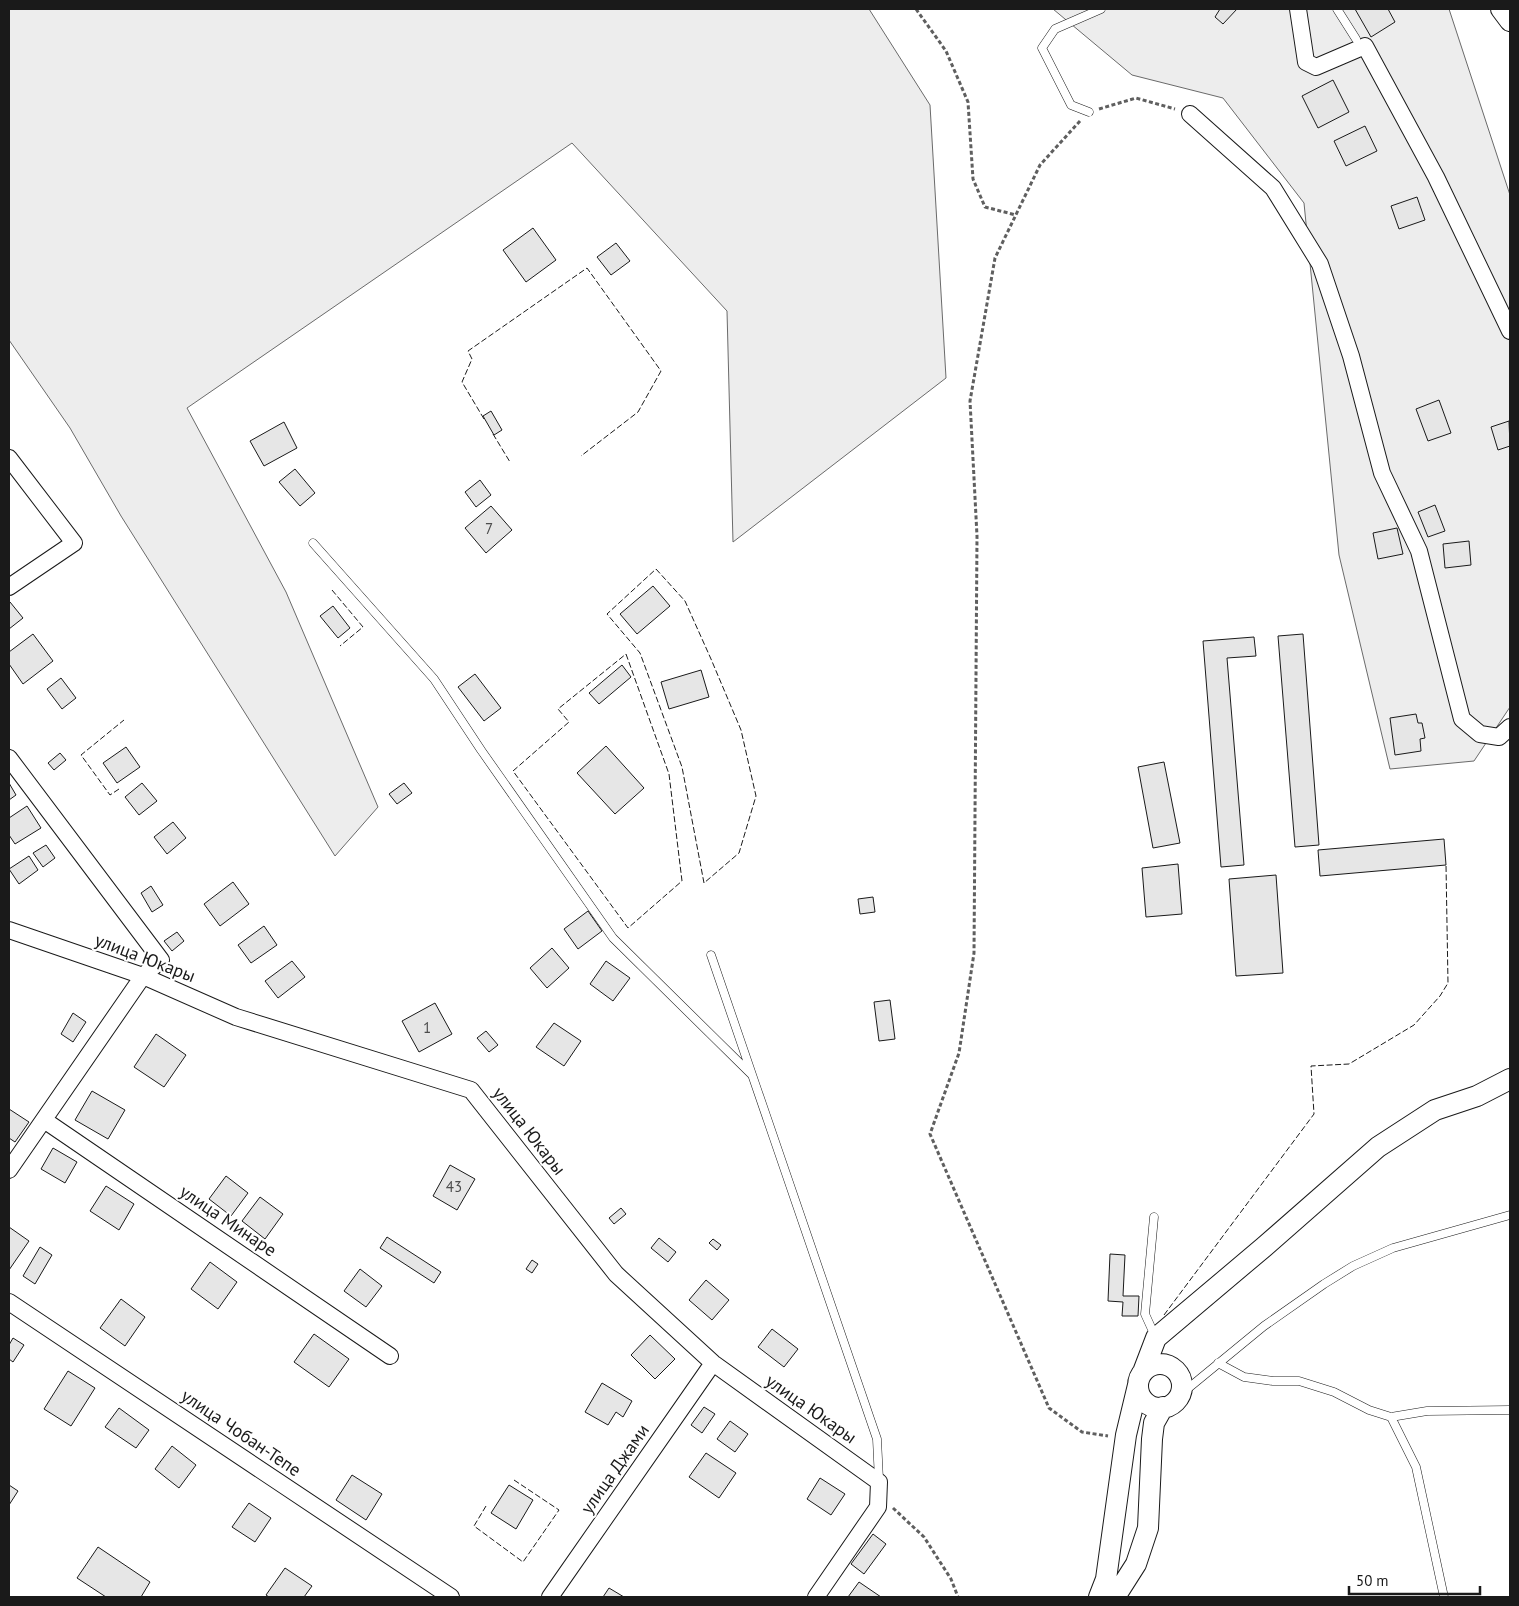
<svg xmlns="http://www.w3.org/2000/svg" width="1519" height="1606" font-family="'PT Sans',sans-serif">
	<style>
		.built { fill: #ededed; stroke: #6a6a6a }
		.building { fill: #e6e6e6; stroke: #1a1a1a }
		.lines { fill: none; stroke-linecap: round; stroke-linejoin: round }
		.service-casing { stroke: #1a1a1a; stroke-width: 9 }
		.minor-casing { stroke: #1a1a1a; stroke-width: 18 }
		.tertiary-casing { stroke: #1a1a1a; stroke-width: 22 }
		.path { stroke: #5f5f5f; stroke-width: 3; stroke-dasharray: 4 2.5; stroke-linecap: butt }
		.service { stroke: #fff; stroke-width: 8 }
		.minor { stroke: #fff; stroke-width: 16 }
		.tertiary { stroke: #fff; stroke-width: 20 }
		.fence { stroke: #1a1a1a; stroke-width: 1; stroke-dasharray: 6 2.5; stroke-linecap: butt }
		.labels { text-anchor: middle; stroke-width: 4; stroke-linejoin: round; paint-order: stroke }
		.number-label { font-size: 15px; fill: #4d4d4d }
		.street-label { font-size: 18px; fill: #1a1a1a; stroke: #fff }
	</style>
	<rect width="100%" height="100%" fill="#fff"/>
	<!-- built -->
	<path class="built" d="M9,9H869L930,105L946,378L733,542L727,311L572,143L187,408L286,592L378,807L335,856L121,516L70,428L9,340Z
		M1053,9H1449L1510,195V707L1474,761L1390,769L1339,555L1304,203L1223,98L1132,75Z"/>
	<!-- building -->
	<path class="building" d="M1220,9H1237L1223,24L1215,17Z
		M1355,9H1388L1395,22L1371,37Z
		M1333,80L1349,112L1318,128L1302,96Z
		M1365,126L1377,151L1346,166L1334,141Z
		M1417,197L1425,220L1399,229L1391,206Z
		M533,228L556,260L526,282L503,250Z
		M616,243L630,261L611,275L597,257Z
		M1439,400L1451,433L1428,441L1416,409Z
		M491,411L502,430L494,435L483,416Z
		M1509,421L1510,446L1498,450L1491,427Z
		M284,422L297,448L264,466L250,441Z
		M295,469L315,493L300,506L279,482Z
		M480,480L491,495L476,507L465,492Z
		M1435,505L1445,531L1428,537L1418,512Z
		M491,506L512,530L486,553L465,528Z
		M1397,528L1403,554L1378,559L1373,533Z
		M1469,541L1471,565L1445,568L1443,544Z
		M653,586L670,606L637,634L620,614Z
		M10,602L23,618L9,629V603Z
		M333,606L350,628L338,638L320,616Z
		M33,634L53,661L23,684L9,664V652Z
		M1303,634L1319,845L1295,847L1278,636Z
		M1254,637L1256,656L1227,658L1244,865L1221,867L1203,641Z
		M622,665L631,677L599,704L589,693Z
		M701,670L709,697L669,709L661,682Z
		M475,674L501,708L484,721L458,687Z
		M61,678L76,698L62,709L47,689Z
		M1416,714L1418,723H1422L1425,738L1420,739L1421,751L1395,755L1390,718Z
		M606,746L644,788L615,814L577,773Z
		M126,747L140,767L117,783L103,763Z
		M60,753L66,760L54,770L48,763Z
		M1164,762L1180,843L1153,848L1138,767Z
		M9,783L16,795L9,800Z
		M142,783L157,801L139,815L125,797Z
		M404,783L412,793L397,804L389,794Z
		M27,806L41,828L15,844L9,835V818Z
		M173,822L186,838L167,854L154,837Z
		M1444,839L1446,865L1320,876L1318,850Z
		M46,845L55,858L43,867L33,853Z
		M29,856L38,870L19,884L9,869Z
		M1178,864L1182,914L1146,917L1142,868Z
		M1276,875L1283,973L1236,976L1229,879Z
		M233,882L249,904L220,926L204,904Z
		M151,886L163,905L152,912L141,893Z
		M873,897L875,912L860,914L858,899Z
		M588,911L602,931L578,949L564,929Z
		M264,926L277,945L251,963L238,945Z
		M177,932L184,941L172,951L164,941Z
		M552,948L569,968L547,988L530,968Z
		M292,961L305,977L278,998L265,981Z
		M606,961L630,978L613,1001L590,984Z
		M890,1000L895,1039L879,1041L874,1002Z
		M435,1003L452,1034L419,1052L402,1021Z
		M73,1013L86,1022L73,1042L61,1034Z
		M554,1023L581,1041L564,1066L536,1047Z
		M486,1031L498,1045L489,1052L477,1038Z
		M156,1034L186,1055L164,1087L134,1067Z
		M92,1091L125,1110L108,1139L75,1120Z
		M9,1109L29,1122L15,1142L9,1138Z
		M53,1148L77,1162L65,1183L41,1169Z
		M450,1165L475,1179L457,1210L433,1196Z
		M226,1176L248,1193L231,1216L209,1199Z
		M106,1186L134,1204L119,1230L90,1211Z
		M260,1197L283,1214L265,1239L242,1221Z
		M621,1208L626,1214L614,1224L609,1218Z
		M9,1227L29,1241L9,1270Z
		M387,1237L441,1272L434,1283L380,1248Z
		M659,1238L676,1252L668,1262L651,1248Z
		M713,1239L721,1245L717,1250L709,1243Z
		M40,1247L52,1255L35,1284L23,1276Z
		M1110,1254L1125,1255L1123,1296H1139L1138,1316H1122L1123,1302L1108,1301Z
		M532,1260L538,1264L532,1273L526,1269Z
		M210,1262L237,1282L218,1309L191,1289Z
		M360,1269L382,1286L366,1307L344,1291Z
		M706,1280L729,1300L712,1320L689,1300Z
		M121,1299L145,1317L125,1346L100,1328Z
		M772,1329L798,1349L784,1367L758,1347Z
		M314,1334L349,1359L329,1387L294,1362Z
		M650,1335L675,1359L655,1379L631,1355Z
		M13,1338L24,1345L13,1362L9,1359V1345Z
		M68,1371L95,1388L71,1426L44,1409Z
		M602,1383L632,1401L623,1417L616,1412L608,1425L585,1412Z
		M704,1407L715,1414L702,1433L691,1425Z
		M119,1408L149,1430L136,1448L105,1427Z
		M730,1421L748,1434L735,1452L717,1439Z
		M172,1446L196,1465L179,1488L155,1469Z
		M706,1453L736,1473L719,1498L689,1477Z
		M352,1475L382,1494L366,1520L336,1500Z
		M820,1478L845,1494L831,1515L807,1499Z
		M9,1485L18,1491L9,1505Z
		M509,1485L533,1500L516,1529L491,1513Z
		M249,1503L271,1518L255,1542L232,1527Z
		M873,1534L886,1544L864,1574L851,1564Z
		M98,1547L150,1582L141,1597H106L77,1578Z
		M285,1568L312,1586L304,1597H269L266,1595Z
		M859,1582L881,1597H848Z
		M609,1588L624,1597H603Z"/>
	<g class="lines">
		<!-- service casing -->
		<g class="service-casing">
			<path id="service" d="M1337,9L1356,39
				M1089,112L1071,105L1042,48L1055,29L1101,9
				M313,543L434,679L481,750L613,938L752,1075
				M711,955L877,1439L879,1480
				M1154,1217L1145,1314L1155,1336
				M1218,1363L1244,1377L1273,1381H1299L1334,1392L1369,1410L1391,1417L1427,1411L1510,1410
				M1180,1395L1264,1326L1324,1284L1353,1266L1393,1248L1510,1215
				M1391,1417L1416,1467L1444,1597"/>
		</g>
		<!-- minor casing -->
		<g class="minor-casing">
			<path id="minor" d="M1298,9L1306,62L1316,67L1365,46L1436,177L1510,331
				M1190,114L1273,188L1320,264L1351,356L1382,473L1419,551L1462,719L1480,734L1499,737L1510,727
				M9,458L74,543L9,587
				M9,758L161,960L143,976L9,1170
				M9,930L143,976L236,1017L471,1090L616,1274L713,1363L879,1482L878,1507L816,1597
				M44,1120L390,1356
				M9,1302L451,1597
				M550,1597L713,1363"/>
		</g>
		<!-- tertiary casing -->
		<g class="tertiary-casing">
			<path id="tertiary" d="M1501,9L1510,21
				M1138 1386a22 22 0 1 1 44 0a22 22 0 1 1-44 0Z
				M1143,1372L1156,1338L1264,1247L1378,1147L1435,1110L1477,1096L1510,1079
				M1099,1597L1106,1579L1126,1435L1138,1385
				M1115,1597L1136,1564L1148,1528L1152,1439L1154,1423L1163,1407"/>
		</g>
		<!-- path -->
		<path class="path" d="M916,9L946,51L968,102L973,179L985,207L1016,215
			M1099,109L1136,98L1175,109
			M1080,121L1040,165L995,258L970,401L977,536L974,953L959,1053L930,1134L1049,1408L1082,1432L1108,1436
			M893,1508L924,1537L951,1579L958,1597"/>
		<!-- service -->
		<use href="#service" class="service"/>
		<!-- minor -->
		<use href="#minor" class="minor"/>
		<!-- tertiary -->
		<use href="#tertiary" class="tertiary"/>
		<!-- fence -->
		<path class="fence" d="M484,419L462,382L472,359L468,351L587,268L661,371L638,412L581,456
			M493,434L510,462
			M656,569L685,601L711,659L741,730L756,796L739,853L704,883L682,767L640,653L607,614Z
			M332,590L363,627L340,646
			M626,654L669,774L682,881L628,928L513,771L569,722L558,709Z
			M119,789L110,795L81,755L124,720
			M1164,1315L1314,1114L1311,1066L1349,1064L1414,1025L1440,996L1448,983L1446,865
			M486,1506L474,1526L523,1562L559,1510L514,1480"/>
	</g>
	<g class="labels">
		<!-- number labels -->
		<g class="number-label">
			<text x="489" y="534">7</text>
			<text x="427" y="1033">1</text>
			<text x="454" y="1192">43</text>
		</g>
		<!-- street labels -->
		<g class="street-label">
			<text transform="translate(145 958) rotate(21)" y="6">улица Юкары</text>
			<text transform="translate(529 1131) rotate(52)" y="6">улица Юкары</text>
			<text transform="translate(228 1221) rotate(34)" y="6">улица Минаре</text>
			<text transform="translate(811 1409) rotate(35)" y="6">улица Юкары</text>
			<text transform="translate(241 1433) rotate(34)" y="6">улица Чобан-Тепе</text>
			<text transform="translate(615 1469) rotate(-55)" y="6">улица Джами</text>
		</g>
	</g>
	<!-- border -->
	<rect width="1519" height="1606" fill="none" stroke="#1a1a1a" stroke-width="20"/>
	<!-- scale -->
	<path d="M1349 1586v8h131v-8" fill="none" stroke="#1a1a1a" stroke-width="2.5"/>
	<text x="1356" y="1586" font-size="15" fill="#1a1a1a" stroke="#ffffff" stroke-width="4" paint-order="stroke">50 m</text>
</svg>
